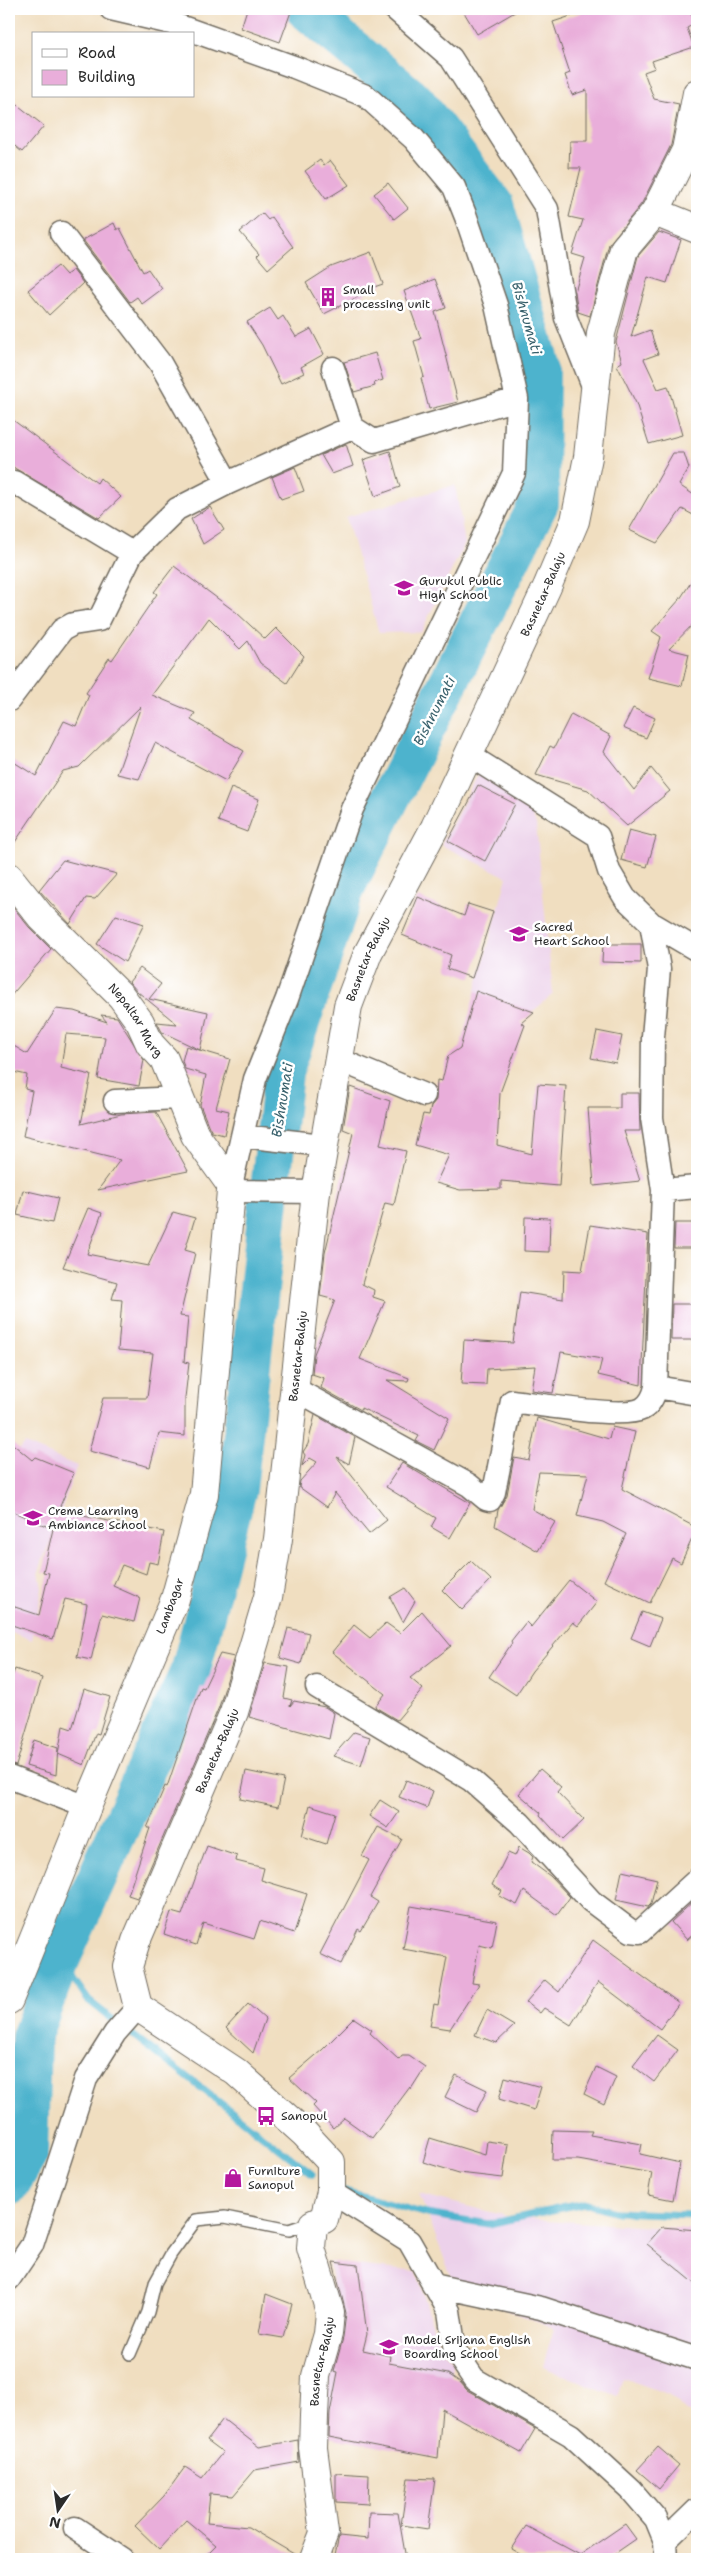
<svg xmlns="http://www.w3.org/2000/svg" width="706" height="2568" font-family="'Shantell Sans',sans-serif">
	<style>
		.built { fill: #ecd1ea }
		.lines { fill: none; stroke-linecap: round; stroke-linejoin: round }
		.stream { stroke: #4eb3cd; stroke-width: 7 }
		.river { stroke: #4eb3cd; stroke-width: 40 }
		.building { fill: #e9aeda }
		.lane-casing { stroke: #706a5f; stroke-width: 14 }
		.street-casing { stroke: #706a5f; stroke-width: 25 }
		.secondary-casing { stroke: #706a5f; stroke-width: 30 }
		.lane { stroke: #fff; stroke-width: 11 }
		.street { stroke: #fff; stroke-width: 22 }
		.secondary { stroke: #fff; stroke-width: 28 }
		.labels { text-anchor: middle; stroke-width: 5; stroke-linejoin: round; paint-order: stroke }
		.poi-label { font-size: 12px; fill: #2b2b2b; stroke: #fff; text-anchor: start }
		.street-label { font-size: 12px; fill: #2b2b2b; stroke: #fff }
		.water-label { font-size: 14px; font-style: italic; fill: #39616c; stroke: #fff }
	</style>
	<rect width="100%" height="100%" fill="#fff"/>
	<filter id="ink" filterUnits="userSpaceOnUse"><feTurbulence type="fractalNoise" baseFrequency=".02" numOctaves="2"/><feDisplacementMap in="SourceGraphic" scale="10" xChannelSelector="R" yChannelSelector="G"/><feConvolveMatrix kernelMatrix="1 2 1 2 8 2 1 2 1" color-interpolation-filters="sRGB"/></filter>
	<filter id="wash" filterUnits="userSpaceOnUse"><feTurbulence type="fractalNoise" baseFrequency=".0096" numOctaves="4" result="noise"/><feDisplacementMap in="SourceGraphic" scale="20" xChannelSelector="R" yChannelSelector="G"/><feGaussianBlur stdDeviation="1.12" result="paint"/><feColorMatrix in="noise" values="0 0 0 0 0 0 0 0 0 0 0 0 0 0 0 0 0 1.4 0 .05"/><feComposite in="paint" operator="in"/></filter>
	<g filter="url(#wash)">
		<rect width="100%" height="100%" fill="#f0dec0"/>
		<!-- built -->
		<path class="built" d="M455,485L465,543L421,632L379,633L346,517Z
			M479,773L522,793L536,824L553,994L486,1052L462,1040L507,877L441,845Z
			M25,1444L77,1466L39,1571L42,1589L32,1640L9,1631V1462Z
			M419,2194L514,2218L697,2230V2420L668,2394L623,2378L617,2396L543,2367L554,2328L457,2291Z
			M329,2262L417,2272L434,2330L443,2352L453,2361L443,2414L414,2409L345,2416L323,2412L339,2330Z"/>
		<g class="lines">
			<!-- stream -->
			<path class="stream" d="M60,1960L89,2001L312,2174
				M346,2191L426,2214L489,2224L584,2203L616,2212L691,2215L697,2218"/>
			<!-- river -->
			<path class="river" d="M9,2186L28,2154L31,2037L60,1960L191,1669L237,1489L283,1073L345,888L539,503L540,364L494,205L416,102L305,9"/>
		</g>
		<g id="blocks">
			<!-- building -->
			<path class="building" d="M247,9H292L280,42L241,28Z
				M462,9H520L477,34Z
				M592,9H688L696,23L687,28L694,47L652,61L655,68L644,72L654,99L679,104L671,145L642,203L609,244L590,316L578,312L575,292L585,258L572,254L583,220L569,217L581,168H569L570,141H587V90L572,95L565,75L570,73L553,22Z
				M9,98L44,126L22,152L9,141Z
				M320,160L324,165L330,160L349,185L326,199L305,171Z
				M388,183L408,208L394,219L374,194Z
				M262,213L268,220L272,217L293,247L268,269L257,256L259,254L240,232Z
				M114,223L117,230L120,228L143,272L148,269L162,289L142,304L137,297L130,302L83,240Z
				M659,232L681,240L667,283L648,277L631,337L650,330L658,354L644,359L658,389L668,386L682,435L649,444L636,403L617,365L622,362L616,342L638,256Z
				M371,252L383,284L365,290L366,293L324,314L306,283L331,267Z
				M58,266L66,275L73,270L83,283L49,315L28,290Z
				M435,279L446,308L435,312L458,402L429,409L421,378L424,377L414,341L421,339L404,291Z
				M270,308L278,320L283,316L296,337L311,329L324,354L301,367L304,373L281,384L262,345L247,322Z
				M375,353L383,380L374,383L375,386L354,392L344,362Z
				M9,417L97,483L100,478L121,497L99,518L16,469L9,464Z
				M346,444L353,466L332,474L321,455Z
				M390,451L400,487L375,496L363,460Z
				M673,453H684L689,468L679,485L697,497V517L682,509L657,543L629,530Z
				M295,467L304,491L281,499L272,477Z
				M210,507L224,530L203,544L191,519Z
				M174,566L237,613L265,639L276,628L304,656L287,683L260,663L248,641L240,649L209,618L152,695L195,713L191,720L244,751L226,781L155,743L139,779L117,774L141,706L79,767L63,771L9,851V759L36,776L64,721L76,726L89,695L86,693L109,658L112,660L157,594L154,592Z
				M697,573V620L669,649L689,654L682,686L648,678L661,637L652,631L680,599Z
				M633,708L655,718L646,738L623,728Z
				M571,714L611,736L604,752L634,790L651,768L670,791L627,826L588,790L536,775L550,746L554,748Z
				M478,785L515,804L485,861L448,841Z
				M231,788L259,799L247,832L218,821Z
				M629,830L656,837L647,867L621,860Z
				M63,860L117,874L95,899L86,898L70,924L39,890Z
				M418,897L464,916L468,904L493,912L472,978L447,969L451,955L402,935Z
				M9,902L29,927L51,949L9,998Z
				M116,915L144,924L125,962L97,944Z
				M603,944H641V963L602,962Z
				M140,968L161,984L149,999L208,1012L200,1050L162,1032L157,1022L177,1024L138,992L129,982Z
				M476,991L534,1012L521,1023L525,1025L500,1093L497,1145L532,1154L538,1084L566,1086L559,1186L501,1181V1189L460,1190L436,1183L449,1155L415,1145L423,1114L429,1115L431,1106L436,1100L437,1080L442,1081L448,1056L460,1048Z
				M56,1009L74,1011L107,1022L101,1015L117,1017L144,1060L139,1086L98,1079L105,1037L66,1034L61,1068L91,1075L81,1124L121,1114L156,1112L188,1171L98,1190L120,1160L23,1136L32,1091L25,1089L27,1075L9,1071V1043L27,1054Z
				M597,1031L622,1036L616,1063L591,1058Z
				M186,1046L230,1059L216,1108L229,1111L224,1135L212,1132L209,1127L200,1105L206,1075L185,1069L182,1061Z
				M350,1087L390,1101L380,1145L406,1151L394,1205L385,1203L362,1284L374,1290L373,1297L385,1301L360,1359L409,1378L408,1381L387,1380L449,1418L434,1450L416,1441L419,1436L361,1408V1410L321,1388L324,1378L312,1374L314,1354L335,1300L320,1296L325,1253L353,1133L343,1129Z
				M620,1093H639L640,1131H624L640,1181L594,1186L588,1108H620Z
				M23,1190L58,1198L52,1223L17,1215Z
				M88,1208L102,1213L87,1254L148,1266L173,1212L195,1218L185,1250L195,1253L180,1316L188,1317L184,1362L189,1363L185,1398V1436L159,1433L150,1467L89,1451L103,1398H147L153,1353L118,1350L122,1300L112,1299L117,1282L63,1267Z
				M525,1217L550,1218L549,1252L524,1251Z
				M675,1223H697V1248H674Z
				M590,1225L648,1234L641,1385L598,1375L602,1359L561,1352L553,1393L531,1390L535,1366L487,1369L486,1385L461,1384L464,1340L513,1343L520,1292L563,1299L564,1270L582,1271Z
				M672,1304H696L695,1340H671Z
				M315,1415L355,1437L349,1464L337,1457L387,1520L369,1534L335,1493L327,1507L299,1487L300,1481L317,1462L310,1458L302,1466L305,1455L303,1452L308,1444Z
				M537,1418L609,1439L612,1427L635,1432L622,1489L697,1528L681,1563L672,1558L650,1603L604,1581L626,1534L603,1522L577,1516L588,1474L539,1472L532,1509L555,1522L538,1551L495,1526L498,1510L507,1495L514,1457L529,1460Z
				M9,1441L32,1460L35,1457L74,1473L58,1511L164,1532L158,1564L149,1562L146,1574L122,1565L113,1586L140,1598L134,1622L102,1614L91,1660L77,1657L87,1604L65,1599L53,1639L9,1624V1605L39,1615L49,1573L43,1572L53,1529L9,1510Z
				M402,1463L470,1503L450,1538L431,1527L436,1518L386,1487Z
				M471,1561L491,1580L462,1610L442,1590Z
				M569,1580L597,1602L578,1626L573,1622L532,1671L516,1695L489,1677L512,1643L511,1641L526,1622L531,1627Z
				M405,1588L415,1601L403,1622L390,1597Z
				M422,1611L451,1646L410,1678L423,1689L397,1720L375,1707L385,1694L332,1652L354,1625L370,1638L386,1623L400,1633Z
				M642,1612L661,1619L650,1646L631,1638Z
				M288,1628L309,1633L301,1664L280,1658Z
				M220,1654L234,1657L219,1707L137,1898L128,1895L150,1828H147L165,1786L167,1787L201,1687L204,1688Z
				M265,1663L289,1667L284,1698L292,1700L290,1706L294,1701L325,1707L334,1713L329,1739L249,1717Z
				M15,1669L42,1678L16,1766L9,1764V1684Z
				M84,1689L110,1697L99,1734L96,1733L84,1765L58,1754L63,1726L72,1729Z
				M354,1732L370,1737L361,1765L333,1756Z
				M34,1740L58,1748L56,1775L26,1766Z
				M540,1769L561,1787L557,1792L584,1820L563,1840L540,1815L541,1813L519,1794Z
				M246,1771L284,1779L278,1807L240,1799Z
				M406,1780L433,1791L427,1808L399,1797Z
				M380,1800L399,1812L388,1828L369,1816Z
				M310,1805L335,1813L326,1844L302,1836Z
				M378,1827L402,1839L370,1897L378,1902L361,1931L358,1929L341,1964L320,1954L369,1860L362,1856Z
				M207,1846L237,1856L236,1861L264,1868L261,1880L307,1894L294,1933L260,1921L254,1939L203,1923L196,1945L164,1934L171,1912L182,1915Z
				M519,1847L529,1853L533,1857L531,1862L550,1876L570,1897L557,1915L524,1891L517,1905L499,1896L502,1891L492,1885L508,1853L515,1856Z
				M622,1871L657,1879L651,1904L648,1907L616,1900Z
				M697,1898V1931L687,1940L671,1922Z
				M411,1906L497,1921L492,1948L479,1945L472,1983L479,1984L450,2029L430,2026L434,2004L438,2005L447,1957L403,1949Z
				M593,1940L679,2003L660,2029L598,1982L571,2025L544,2008L540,2013L526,2002L545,1980L559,1992Z
				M248,2004L265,2019L253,2053L226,2028Z
				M487,2010L514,2026L496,2043L475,2035Z
				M354,2018L372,2030L370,2033L399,2060L402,2056H409L425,2067L411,2089L410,2087L372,2138L344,2118L333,2128L313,2106L316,2103L289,2078L322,2050Z
				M657,2035L678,2050L654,2082L633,2066Z
				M596,2067L616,2077L604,2104L584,2094Z
				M456,2075L487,2090L476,2112L445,2097Z
				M505,2077L541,2087L534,2110L499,2099Z
				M553,2130L592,2131L590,2135L642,2144L640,2154L680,2163L673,2200L648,2195L652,2173L578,2160H552Z
				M430,2138L485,2155L487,2141L508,2144L503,2178L459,2173L423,2162Z
				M662,2227L697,2230V2285L647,2244Z
				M333,2262L358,2265L367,2334L363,2350L390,2356L389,2363L448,2374L460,2382L467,2390L535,2429L521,2453L442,2409L438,2458L329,2437L330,2413L338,2372L334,2371L343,2338L346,2313Z
				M266,2294L292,2304L283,2338L259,2334Z
				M223,2419L259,2447L298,2440L299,2462L255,2470L233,2496L210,2494L207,2523L248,2527L299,2557V2559H202L216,2545L186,2520L159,2549L135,2526L164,2496L185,2467L202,2478L223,2452L207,2440Z
				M658,2447L679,2465L659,2489L637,2470Z
				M336,2473L369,2475L368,2504L336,2502Z
				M408,2478L435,2479L428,2529L401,2525Z
				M369,2512L398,2513L406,2559H334L339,2536L368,2539Z
				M625,2524L636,2539L607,2559H528L511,2549L526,2526L580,2555Z"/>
		</g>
	</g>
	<g filter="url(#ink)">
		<use href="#blocks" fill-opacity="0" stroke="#706a5f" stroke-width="1"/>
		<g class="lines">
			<!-- lane casing -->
			<g class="lane-casing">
				<path id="lane" d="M130,2354L148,2312L155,2283L171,2254L196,2220L225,2217L289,2230L313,2222"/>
			</g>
			<!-- street casing -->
			<g class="street-casing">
				<path id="street" d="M111,9L171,23L294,67L366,96L414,139L454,187L466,217L496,305L517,399L514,473L352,809L287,999L255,1079L231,1185
					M395,9L451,58L547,209L566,318L595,391
					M61,233L160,363L228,483
					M333,368L352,427L374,441L517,399
					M14,482L132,553
					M9,700L62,630L73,624L99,620L132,553L177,509L228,483L352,427
					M651,923L697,950
					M337,1059L424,1095
					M115,1101L178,1098
					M242,1136L323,1145
					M663,1190L697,1187
					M231,1191L316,1192
					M656,1387L697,1394
					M295,1389L469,1485L486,1499L490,1500L494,1492L512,1401C538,1404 622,1419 642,1409C651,1404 654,1396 656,1387L663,1190L652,1118L653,1037L659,969L651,923L625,898L609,871L598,836L467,754
					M317,1687L471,1780L520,1823L591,1901L631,1931L640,1932L697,1880
					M9,1777L87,1807
					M331,2192L409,2241L449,2311L455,2351L474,2379L571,2435L631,2490L656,2519L665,2541L666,2559
					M9,2279L32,2245L86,2079L115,2033L138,2007
					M433,2285L541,2308L697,2359
					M75,2528L122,2559
					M665,2541L697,2510"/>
			</g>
			<!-- secondary casing -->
			<g class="secondary-casing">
				<g id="secondary">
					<path d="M655,212L697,229"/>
					<path id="s1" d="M9,877L41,917L121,996L140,1022L150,1044L164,1059L195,1135L231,1185V1191L204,1494L175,1599L87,1807L9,2000"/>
					<path id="s2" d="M314,2559L324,2533L313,2448L314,2416L316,2376L328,2334L330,2312L311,2248L313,2224L324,2219L331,2192V2162L304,2133L236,2072L138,2007L128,1967L136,1941L234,1712L268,1597L278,1539L316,1192L348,1006L368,953L435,827L547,587L575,521L588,457L601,333L624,249L655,212L686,150L697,93"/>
				</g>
			</g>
			<!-- lane -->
			<use href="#lane" class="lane"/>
			<!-- street -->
			<use href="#street" class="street"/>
			<!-- secondary -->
			<use href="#secondary" class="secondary"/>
		</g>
	</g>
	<!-- icons -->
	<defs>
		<g id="building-bare" transform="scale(1.5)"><path d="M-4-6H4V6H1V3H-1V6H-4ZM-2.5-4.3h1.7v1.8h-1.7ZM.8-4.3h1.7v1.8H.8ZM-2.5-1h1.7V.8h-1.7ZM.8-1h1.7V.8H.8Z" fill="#b5179e" stroke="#fff" stroke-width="2.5" paint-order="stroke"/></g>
		<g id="school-bare" transform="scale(1.5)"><path d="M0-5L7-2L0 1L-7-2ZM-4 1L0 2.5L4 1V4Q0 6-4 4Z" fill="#b5179e" stroke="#fff" stroke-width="2.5" paint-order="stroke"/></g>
		<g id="bus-bare" transform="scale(1.5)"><path d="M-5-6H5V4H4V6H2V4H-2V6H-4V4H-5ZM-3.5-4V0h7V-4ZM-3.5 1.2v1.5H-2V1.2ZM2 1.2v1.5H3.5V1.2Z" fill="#b5179e" stroke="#fff" stroke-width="2.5" paint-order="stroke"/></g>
		<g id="shop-bare" transform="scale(1.5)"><path d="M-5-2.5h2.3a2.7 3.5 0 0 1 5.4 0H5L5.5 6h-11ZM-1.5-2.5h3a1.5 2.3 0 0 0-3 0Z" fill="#b5179e" stroke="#fff" stroke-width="2.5" paint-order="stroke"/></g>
	</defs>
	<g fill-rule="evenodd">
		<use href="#building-bare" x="328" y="297"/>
		<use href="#school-bare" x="404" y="588"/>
		<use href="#school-bare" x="519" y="934"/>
		<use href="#school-bare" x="33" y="1518"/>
		<use href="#bus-bare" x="266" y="2116"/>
		<use href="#shop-bare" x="233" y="2178"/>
		<use href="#school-bare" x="389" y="2347"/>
	</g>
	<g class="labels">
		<!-- poi labels -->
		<g class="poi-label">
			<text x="343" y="294">Small<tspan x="343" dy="14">processing unit</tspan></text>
			<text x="419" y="585">Gurukul Public<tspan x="419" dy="14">High School</tspan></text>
			<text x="534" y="931">Sacred<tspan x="534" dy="14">Heart School</tspan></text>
			<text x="48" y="1515">Creme Learning<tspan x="48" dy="14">Ambiance School</tspan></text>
			<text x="281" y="2120">Sanopul</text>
			<text x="248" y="2175">Furniture<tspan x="248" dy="14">Sanopul</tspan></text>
			<text x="404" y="2344">Model Srijana English<tspan x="404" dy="14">Boarding School</tspan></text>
		</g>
		<!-- street labels -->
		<g class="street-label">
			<text dy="4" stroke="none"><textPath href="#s2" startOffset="2151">Basnetar-Balaju</textPath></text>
			<text dy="4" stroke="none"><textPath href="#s2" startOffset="1746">Basnetar-Balaju</textPath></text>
			<text dy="4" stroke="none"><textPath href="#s1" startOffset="192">Nepaltar Marg</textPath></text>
			<text dy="4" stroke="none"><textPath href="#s2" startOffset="1341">Basnetar-Balaju</textPath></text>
			<text transform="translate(170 1606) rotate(-70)" y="4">Lambagar</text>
			<text dy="4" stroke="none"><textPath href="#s2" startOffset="936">Basnetar-Balaju</textPath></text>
			<text dy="4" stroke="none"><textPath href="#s2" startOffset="201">Basnetar-Balaju</textPath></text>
		</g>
		<!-- water labels -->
		<g class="water-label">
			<text transform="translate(527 318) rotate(74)" y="5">Bishnumati</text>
			<text transform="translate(434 711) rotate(-63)" y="5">Bishnumati</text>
			<text transform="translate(282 1100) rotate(-81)" y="5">Bishnumati</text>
		</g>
	</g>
	<!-- margin -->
	<rect width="706" height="2568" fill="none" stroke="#fff" stroke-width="30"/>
	<!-- legend -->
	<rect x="32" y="32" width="162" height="65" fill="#ffffff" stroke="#aaaaaa"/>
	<rect x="42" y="49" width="25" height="8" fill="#ffffff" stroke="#aaaaaa"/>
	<text x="78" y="58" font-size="15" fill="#2b2b2b">Road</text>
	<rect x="42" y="70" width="25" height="15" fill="#e9aeda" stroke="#aaaaaa"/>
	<text x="78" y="82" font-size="15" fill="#2b2b2b">Building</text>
	<!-- north arrow -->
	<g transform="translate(58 2510) rotate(193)" stroke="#ffffff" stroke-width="4" paint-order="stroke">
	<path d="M0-4L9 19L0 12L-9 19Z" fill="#2b2b2b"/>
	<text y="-8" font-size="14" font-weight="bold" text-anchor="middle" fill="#2b2b2b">N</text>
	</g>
</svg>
